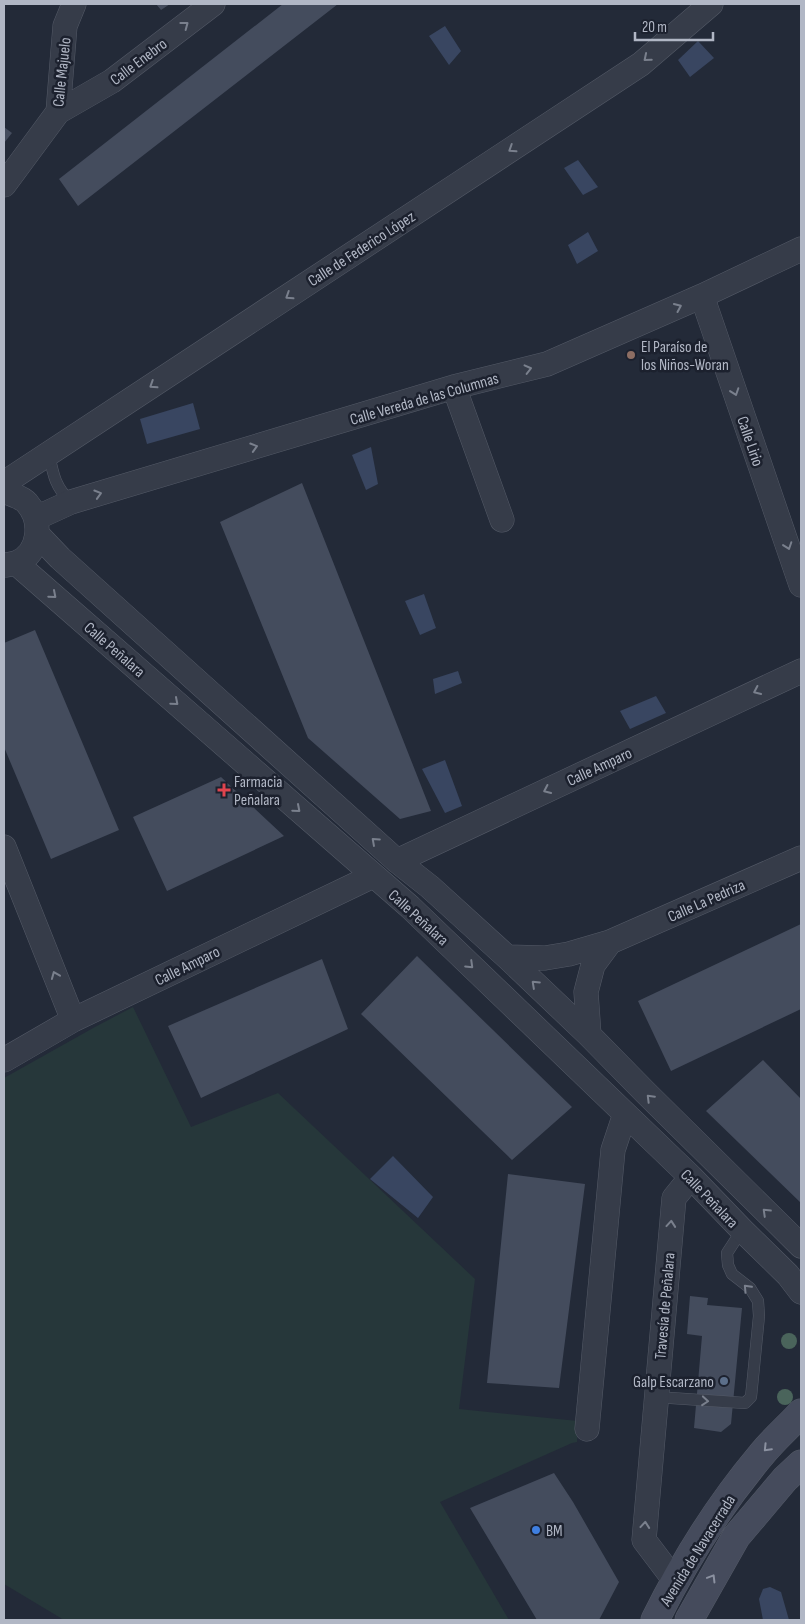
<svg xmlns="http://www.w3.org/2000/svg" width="805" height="1624" font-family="'Sofia Sans Condensed',sans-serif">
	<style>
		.green { fill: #26373a }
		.water { fill: #394661 }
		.building { fill: #444c5d }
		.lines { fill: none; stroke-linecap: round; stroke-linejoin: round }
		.lane-casing { stroke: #545a67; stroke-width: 12 }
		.street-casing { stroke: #545a67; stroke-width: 25 }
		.secondary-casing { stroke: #545a67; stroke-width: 29 }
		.lane { stroke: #363c49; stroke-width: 11 }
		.street { stroke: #363c49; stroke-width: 24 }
		.secondary { stroke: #454b5c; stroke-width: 28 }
		.tree { fill: #4a645b }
		.oneway { stroke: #7a808d }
		.oneway2 { stroke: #8b91a0 }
		.education-dot { fill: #8d6e63; stroke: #1c212e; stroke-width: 2 }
		.health-dot { fill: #e0444e; stroke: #1c212e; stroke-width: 2 }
		.service-dot { fill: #5c6f8a; stroke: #1c212e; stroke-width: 2 }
		.shop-dot { fill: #3f7fe0; stroke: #1c212e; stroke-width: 2 }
		.labels { text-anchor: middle; stroke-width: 5; stroke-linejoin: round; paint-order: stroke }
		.street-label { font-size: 16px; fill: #b1b7c5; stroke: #1c212e }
		.poi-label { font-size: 16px; fill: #b1b7c5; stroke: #1c212e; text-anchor: start }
	</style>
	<rect width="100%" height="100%" fill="#232a38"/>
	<!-- green -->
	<path class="green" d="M133,1007L191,1127L278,1093L475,1279L459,1409L578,1421L577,1442L572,1443L440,1502L509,1620H64L4,1584V1078L95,1027Z"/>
	<!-- water -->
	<path class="water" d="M445,26L461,51L449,65L429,36Z
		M698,41L714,58L690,77L678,60Z
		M578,160L598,187L583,195L564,168Z
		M588,232L598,251L577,264L568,245Z
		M193,403L200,429L147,444L140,419Z
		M371,447L378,484L366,490L352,455Z
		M424,594L436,628L420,635L405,601Z
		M458,671L462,683L435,694L433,679Z
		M656,696L666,713L630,729L620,711Z
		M445,760L462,806L445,813L422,769Z
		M393,1156L433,1197L418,1218L370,1179Z
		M770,1587L781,1592L789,1620H763L759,1599L763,1589Z"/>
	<!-- building -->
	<path class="building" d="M156,4H170L161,10Z
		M283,4H338L78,206L59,179Z
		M4,127L12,133L4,143Z
		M302,483L431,811L400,819L308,738L220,522Z
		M35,630L119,830L51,859L4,747V643Z
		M221,777L284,836L167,891L133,817Z
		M801,924V1009L671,1071L638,1001Z
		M417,956L572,1107L512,1160L361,1014Z
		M322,959L348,1029L201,1098L168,1026Z
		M763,1060L801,1099V1203L706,1111Z
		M508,1174L585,1184L559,1388L487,1383Z
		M690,1296L708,1298L707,1305L742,1308L731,1424L721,1432L694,1428L702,1336L687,1334Z
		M554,1473L573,1502L619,1582L599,1620H537L470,1508Z"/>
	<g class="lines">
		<!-- lane casing -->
		<g class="lane-casing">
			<path id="lane" d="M49,454C53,474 55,487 71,502
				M656,1397L745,1403L751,1397L759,1316L758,1301L750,1288L732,1274L728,1265L727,1253L742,1230"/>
		</g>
		<!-- street casing -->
		<g class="street-casing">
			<path id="street" d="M58,112L112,81L213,4
				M4,185L58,112L65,26L74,4
				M702,296L801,585
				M454,387L502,520
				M4,483L641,64L711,4
				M4,492H6C13,495 23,498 27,503C43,521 40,554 16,563C12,564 7,565 4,565
				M36,518L71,502L454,387L547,364L702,296L801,249
				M38,535L60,558L397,861L430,887L507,957L589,1035L645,1092L801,1246
				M16,563L410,907L691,1177L742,1230L788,1275L801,1292
				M4,847L73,1020
				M397,861L801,671
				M610,942L801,858
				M507,957L545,958L569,954L610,942L593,965L586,992L589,1035
				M4,1060L73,1020L373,876
				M587,1429L613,1150L625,1114
				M675,1581L644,1540L674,1198L691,1177"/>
		</g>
		<!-- secondary casing -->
		<g class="secondary-casing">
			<path id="secondary" d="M655,1620C684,1561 719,1505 761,1455C773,1440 788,1427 801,1413
				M689,1620L736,1537L785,1479L801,1464"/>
		</g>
		<!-- lane -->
		<use href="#lane" class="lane"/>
		<!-- street -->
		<use href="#street" class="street"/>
		<!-- secondary -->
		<use href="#secondary" class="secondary"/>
	</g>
	<!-- trees -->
	<g class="tree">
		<circle cx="789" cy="1341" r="8"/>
		<circle cx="785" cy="1397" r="8"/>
	</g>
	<!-- one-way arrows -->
	<defs><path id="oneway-chevron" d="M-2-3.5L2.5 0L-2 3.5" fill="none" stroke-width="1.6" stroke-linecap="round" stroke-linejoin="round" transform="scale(1.25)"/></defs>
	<g class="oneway">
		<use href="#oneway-chevron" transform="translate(185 25) rotate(-37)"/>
		<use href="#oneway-chevron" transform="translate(647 58) rotate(140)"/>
		<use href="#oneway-chevron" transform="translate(512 149) rotate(147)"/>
		<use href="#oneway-chevron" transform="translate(289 296) rotate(147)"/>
		<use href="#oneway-chevron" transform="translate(678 307) rotate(-24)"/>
		<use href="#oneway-chevron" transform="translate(528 369) rotate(-14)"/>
		<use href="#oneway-chevron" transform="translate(153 385) rotate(147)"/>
		<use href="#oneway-chevron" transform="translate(735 392) rotate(71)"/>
		<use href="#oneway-chevron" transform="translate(254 447) rotate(-17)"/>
		<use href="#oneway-chevron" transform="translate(98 494) rotate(-17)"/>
		<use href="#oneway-chevron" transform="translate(788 546) rotate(71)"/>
		<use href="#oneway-chevron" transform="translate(53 595) rotate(41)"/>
		<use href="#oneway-chevron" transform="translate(757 691) rotate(155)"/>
		<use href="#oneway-chevron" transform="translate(175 702) rotate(41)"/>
		<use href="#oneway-chevron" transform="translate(547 790) rotate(155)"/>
		<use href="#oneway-chevron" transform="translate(297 809) rotate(41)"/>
		<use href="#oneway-chevron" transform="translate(375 841) rotate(-138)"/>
		<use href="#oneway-chevron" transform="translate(470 965) rotate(44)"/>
		<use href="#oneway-chevron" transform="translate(55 975) rotate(-112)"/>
		<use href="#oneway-chevron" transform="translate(535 984) rotate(-137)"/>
		<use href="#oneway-chevron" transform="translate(650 1098) rotate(-135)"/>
		<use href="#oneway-chevron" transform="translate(766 1212) rotate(-136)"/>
		<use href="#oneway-chevron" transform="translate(671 1224) rotate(-85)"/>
		<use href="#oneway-chevron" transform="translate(747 1288) rotate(-133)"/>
		<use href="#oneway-chevron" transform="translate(705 1401) rotate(5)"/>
		<use href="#oneway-chevron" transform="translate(645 1525) rotate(-85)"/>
	</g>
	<g class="oneway2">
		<use href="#oneway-chevron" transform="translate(767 1448) rotate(134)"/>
		<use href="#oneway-chevron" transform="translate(712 1578) rotate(-59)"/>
	</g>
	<!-- markers -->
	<circle class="education-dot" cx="631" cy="355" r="5"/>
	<path class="health-dot" d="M221.5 782.5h5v5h5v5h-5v5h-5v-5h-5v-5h5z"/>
	<circle class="service-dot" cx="724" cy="1381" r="5"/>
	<circle class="shop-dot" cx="536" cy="1530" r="5"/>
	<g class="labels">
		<!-- street labels -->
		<g class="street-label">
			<text transform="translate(138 61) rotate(-37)" y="6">Calle Enebro</text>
			<text transform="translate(61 72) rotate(-84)" y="6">Calle Majuelo</text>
			<text transform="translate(361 248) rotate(-33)" y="6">Calle de Federico López</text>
			<text transform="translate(424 398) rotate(-16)" y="6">Calle Vereda de las Columnas</text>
			<text transform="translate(751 441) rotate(71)" y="6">Calle Lirio</text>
			<text transform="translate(115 649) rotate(41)" y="6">Calle Peñalara</text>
			<text transform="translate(599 766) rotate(-25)" y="6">Calle Amparo</text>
			<text transform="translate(706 900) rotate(-24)" y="6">Calle La Pedriza</text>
			<text transform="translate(419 917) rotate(42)" y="6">Calle Peñalara</text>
			<text transform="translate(187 965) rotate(-26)" y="6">Calle Amparo</text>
			<text transform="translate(710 1198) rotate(46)" y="6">Calle Peñalara</text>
			<text transform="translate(664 1306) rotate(-85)" y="6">Travesía de Peñalara</text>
			<text transform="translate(697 1550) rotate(-58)" y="6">Avenida de Navacerrada</text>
		</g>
		<!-- poi labels -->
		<g class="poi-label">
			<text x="641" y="352">El Paraíso de<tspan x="641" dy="18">los Niños-Woran</tspan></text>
			<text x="234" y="787">Farmacia<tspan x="234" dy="18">Peñalara</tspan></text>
			<text x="714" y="1387" text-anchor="end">Galp Escarzano</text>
			<text x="546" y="1536">BM</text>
		</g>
	</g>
	<!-- border -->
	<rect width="805" height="1624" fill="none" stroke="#b1b7c5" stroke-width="10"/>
	<!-- scale -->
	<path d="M635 32v8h78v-8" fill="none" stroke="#b1b7c5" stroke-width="2.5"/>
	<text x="642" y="32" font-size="15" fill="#b1b7c5" stroke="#1c212e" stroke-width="4" paint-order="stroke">20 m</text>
</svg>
